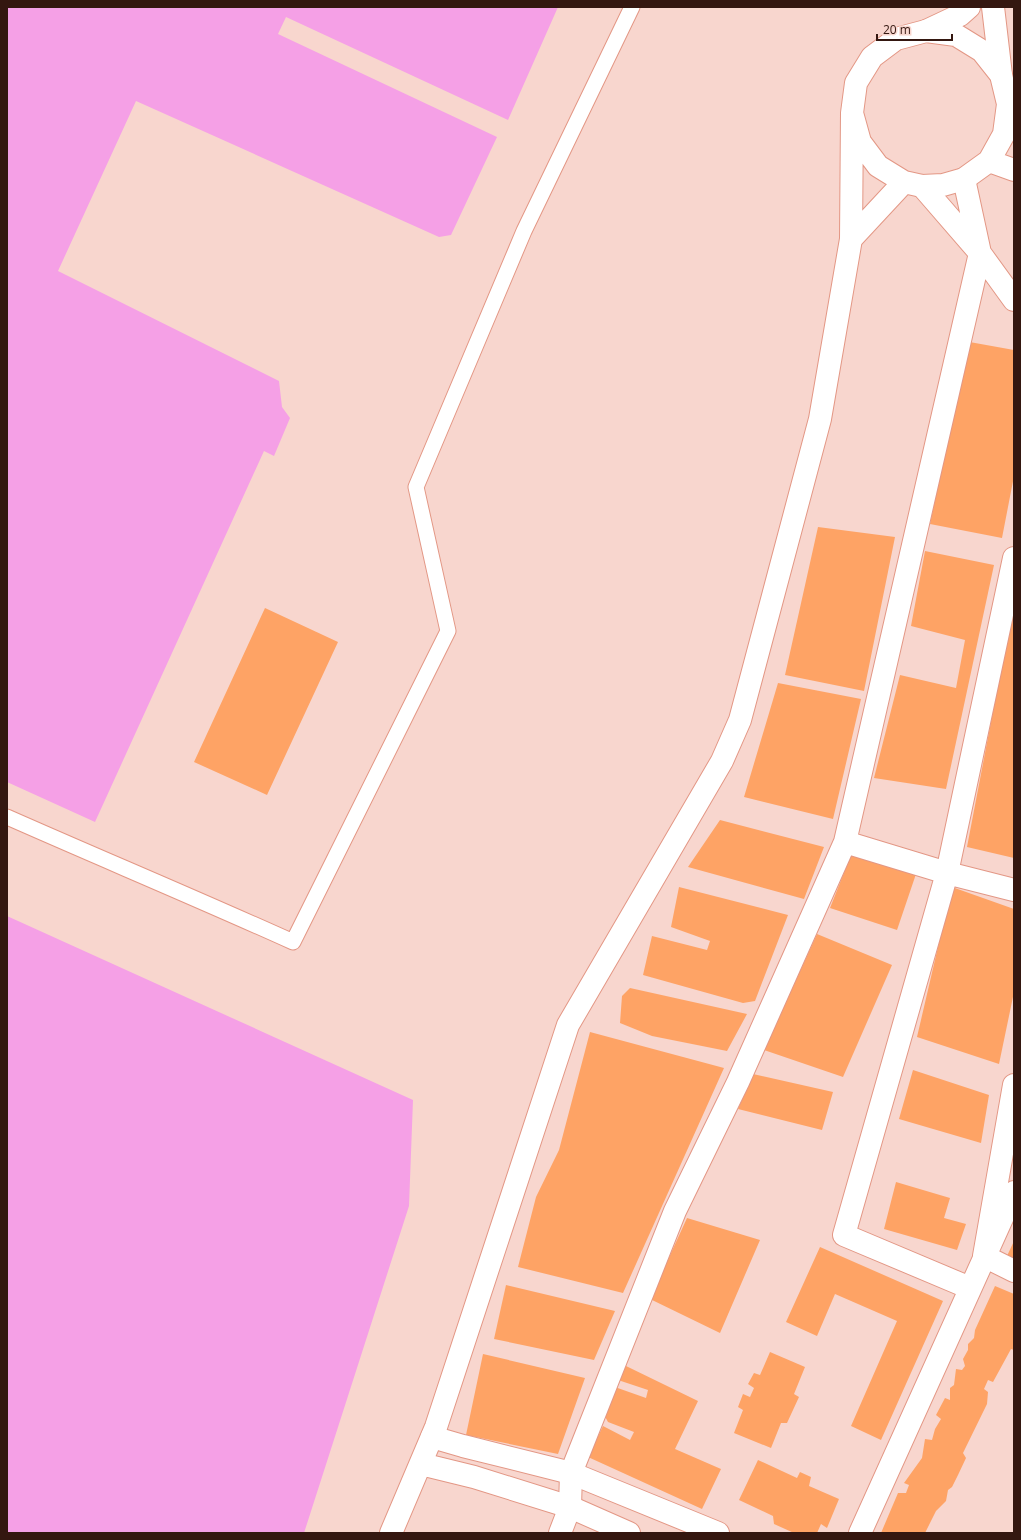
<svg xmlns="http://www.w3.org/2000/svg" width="1021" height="1540" font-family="'Open Sans',sans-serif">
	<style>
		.water { fill: #f5a0e6 }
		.building { fill: #fea365 }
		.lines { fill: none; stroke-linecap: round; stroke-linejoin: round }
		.service-casing { stroke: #e39785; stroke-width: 17 }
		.minor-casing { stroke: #e39785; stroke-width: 24 }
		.tertiary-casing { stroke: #e39785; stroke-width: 24 }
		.secondary-casing { stroke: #e39785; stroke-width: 24 }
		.service { stroke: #fff; stroke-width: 15 }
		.minor { stroke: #fff; stroke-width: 22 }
		.tertiary { stroke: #fff; stroke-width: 22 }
		.secondary { stroke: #fff; stroke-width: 22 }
	</style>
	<rect width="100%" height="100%" fill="#f8d6ce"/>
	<!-- water -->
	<path class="water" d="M7,7H558L508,120L286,17L278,34L497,137L451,235L439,237L136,101L58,271L279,381L282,407L290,418L274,456L264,451L95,822L7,782Z
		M7,916L413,1100L409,1206L304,1533H7Z"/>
	<!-- building -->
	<path class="building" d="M964,341L1014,350V476L1002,538L930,524L945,452Z
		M818,527L895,537L864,691L785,675Z
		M925,551L994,565L946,789L874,778L900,675L956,688L965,640L911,626Z
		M1013,607L1014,608V858L967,847Z
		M265,608L338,642L267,795L194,762Z
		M778,683L861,699L833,819L744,797Z
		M720,820L824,847L804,899L688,867Z
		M851,855L916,874L897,930L830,908Z
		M679,887L788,915L755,1001L743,1003L643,975L652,936L707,950L710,941L671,927Z
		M952,887L1014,909V992L999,1064L917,1037Z
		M817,934L892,965L843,1077L764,1050Z
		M630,988L747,1014L727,1051L652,1036L620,1023L622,996Z
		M590,1032L724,1068L623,1293L518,1267L536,1197L559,1150Z
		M913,1070L989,1095L981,1143L899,1119Z
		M753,1074L833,1092L822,1130L738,1109Z
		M896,1182L950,1198L944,1218L966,1224L957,1250L884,1229Z
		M687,1218L760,1240L720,1333L650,1299Z
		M1014,1241V1259L1007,1256Z
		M820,1247L943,1301L881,1440L851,1426L897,1321L835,1294L817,1336L786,1322Z
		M506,1285L615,1311L594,1360L494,1339Z
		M995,1286L1014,1294V1350L1011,1349L993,1382L988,1380L984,1389L988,1392L987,1404L963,1453L966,1458L958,1475L952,1487L948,1490L946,1501L936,1511L925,1533H881L898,1493H906L909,1485L904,1483L922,1458L925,1439L932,1440L935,1429L941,1419L936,1415L945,1398L950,1400V1388L954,1385L956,1369L962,1370L965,1366L963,1359L968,1350V1344L974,1338L975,1330Z
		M770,1352L805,1367L794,1394L799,1397L787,1423H781L771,1448L734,1433L743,1410L738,1407L743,1394L750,1397L754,1388L748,1384L754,1373L760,1375Z
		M483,1354L585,1378L558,1454L466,1435Z
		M626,1366L698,1401L675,1449L721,1469L702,1509L588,1457L603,1426L630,1440L634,1432L608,1422L602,1411L612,1386L646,1398L648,1390L618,1380Z
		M758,1460L797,1478L800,1472L811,1477L809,1486L839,1499L827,1528L821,1524L817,1533H794L774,1524L773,1516L739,1500Z"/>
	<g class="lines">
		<!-- service casing -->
		<g class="service-casing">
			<path id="service" d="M7,817C102,859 198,899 293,942L448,631L416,487L524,231L632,7"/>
		</g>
		<!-- minor casing -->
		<g class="minor-casing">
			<path id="minor" d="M993,7L1001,75
				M926,31L960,15L969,7
				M922,186L980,253L1014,300
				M845,842L947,873L1014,890
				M1014,1085L984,1256L1014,1271
				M970,1288L844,1235L947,873L1014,558
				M560,1533L570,1507L571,1473L675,1211L738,1082L845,842L980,253L964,179
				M860,1533L1014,1192"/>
		</g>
		<!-- tertiary casing -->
		<g class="tertiary-casing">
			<path id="tertiary" d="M432,1437L463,1446L571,1473L718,1533
				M421,1464L474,1477L570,1507L629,1533"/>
		</g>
		<!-- secondary casing -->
		<g class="secondary-casing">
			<path id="secondary" d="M989,161L1014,170
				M851,239L904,182
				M391,1533L436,1427L568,1025L722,761L740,720L820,419L851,239L852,113L856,83L872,57L896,39L926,31L956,35L982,51L1001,75L1008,104L1004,134L989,161L964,179L943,185L922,186L904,182L878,166L860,142L852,113"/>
		</g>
		<!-- service -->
		<use href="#service" class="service"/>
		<!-- minor -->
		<use href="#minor" class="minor"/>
		<!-- tertiary -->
		<use href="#tertiary" class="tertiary"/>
		<!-- secondary -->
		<use href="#secondary" class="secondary"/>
	</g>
	<!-- border -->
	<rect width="1021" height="1540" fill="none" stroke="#341710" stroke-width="16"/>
	<!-- scale -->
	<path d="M877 34v6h75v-6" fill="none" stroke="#341710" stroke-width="2"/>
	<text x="883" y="34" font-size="12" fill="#341710" stroke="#f8d6ce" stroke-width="3" paint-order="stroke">20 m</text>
</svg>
